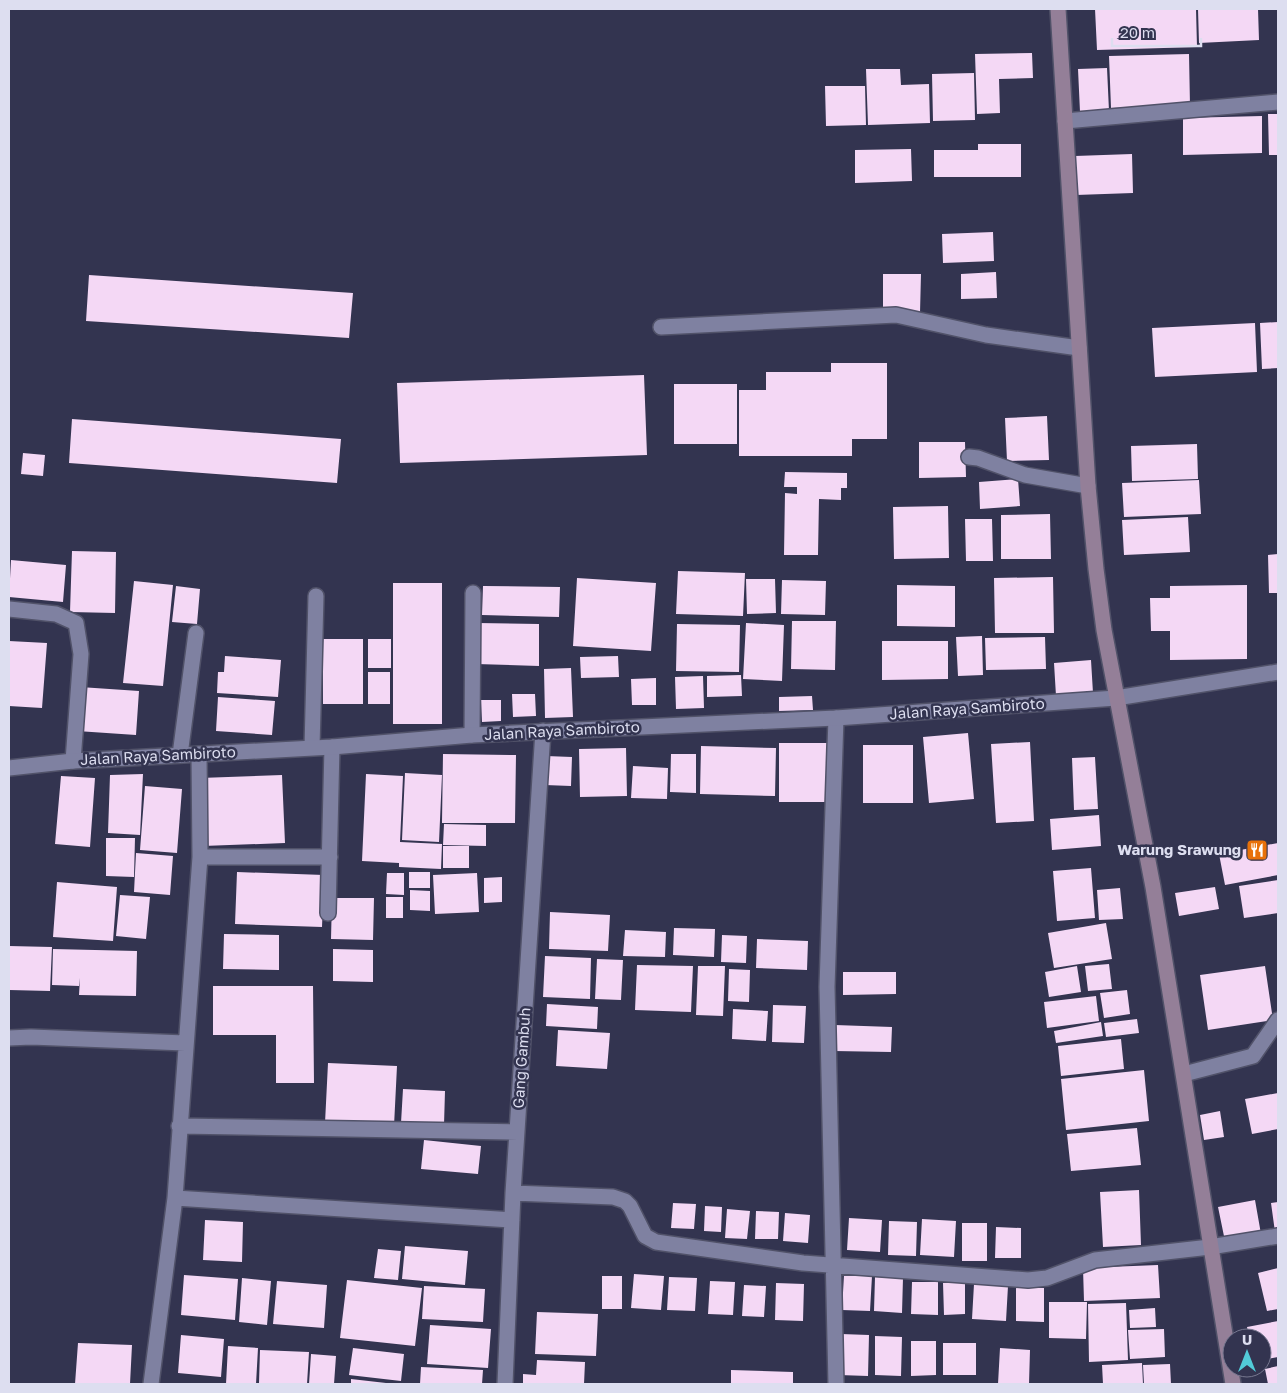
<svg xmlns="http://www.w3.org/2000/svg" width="1287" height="1393" font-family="'Golos Text',sans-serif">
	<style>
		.building { fill: #f4d8f5 }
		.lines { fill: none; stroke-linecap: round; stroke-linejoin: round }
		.service-casing { stroke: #515269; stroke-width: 18 }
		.minor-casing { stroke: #515269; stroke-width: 18 }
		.tertiary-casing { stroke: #515269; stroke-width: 18 }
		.secondary-casing { stroke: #515269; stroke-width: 18 }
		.service { stroke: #7f81a1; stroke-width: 15 }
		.minor { stroke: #7f81a1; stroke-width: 15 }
		.tertiary { stroke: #7f81a1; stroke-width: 15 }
		.secondary { stroke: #947f98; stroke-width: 15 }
		.labels { text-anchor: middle; stroke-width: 5; stroke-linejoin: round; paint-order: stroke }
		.street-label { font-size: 15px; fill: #dddef0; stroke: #333450 }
		.poi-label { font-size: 15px; font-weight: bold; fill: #dddef0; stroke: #333450; text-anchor: end }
	</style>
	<rect width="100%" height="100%" fill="#333450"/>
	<!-- building -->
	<path class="building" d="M1095,9H1196L1197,47L1097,50Z
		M1198,9H1258L1259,40L1199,43Z
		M1032,53L1033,78L999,79L1000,113L977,114L975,54Z
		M1189,54L1190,106L1111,108L1109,56Z
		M1107,68L1109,111L1080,112L1078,69Z
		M866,69H900L901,85L929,84L930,123L868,125Z
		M974,73L975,120L933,121L932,74Z
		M825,86H865L866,125L826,126Z
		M1268,114H1278V155H1269Z
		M1262,116V153L1183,155V118Z
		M978,144H1021V177H934V150H978Z
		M911,149L912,181L855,183V150Z
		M1132,154L1133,193L1076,195L1075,156Z
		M993,232L994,261L943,263L942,234Z
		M996,272L997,298L961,299V274Z
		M883,274H921L920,313L883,312Z
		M89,275L353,293L349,338L86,321Z
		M1278,322V368L1262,369L1260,323Z
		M1255,323L1257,372L1155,377L1152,328Z
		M831,363H887V439H852V456H739V390H766V372H831Z
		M644,375L647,455L400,463L397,383Z
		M674,384H737V444H674Z
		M1047,416L1049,460L1007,461L1005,418Z
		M72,419L341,439L337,483L69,463Z
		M919,442H965L966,477L919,478Z
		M1197,444L1198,479L1132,481L1131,446Z
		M23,453L45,455L43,476L21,474Z
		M785,472L847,473V488H841V500L819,499L818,555H784L785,493L797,494V487H784Z
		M1018,479L1020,506L980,509L979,482Z
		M1199,480L1201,514L1124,517L1122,483Z
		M948,506L949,558L894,559L893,507Z
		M1050,514L1051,559H1001V515Z
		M1188,517L1190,552L1124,555L1122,520Z
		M965,519H992L993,561H966Z
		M72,551L116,552L115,613L70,612Z
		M1278,554V593H1269L1268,555Z
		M11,560L66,565L63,602L9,597Z
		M678,571L745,573L743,616L676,614Z
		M1053,577L1054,633H995L994,578Z
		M577,578L656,583L651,651L573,646Z
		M746,579H775L776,613L747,614Z
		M782,580L826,581L825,615L781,614Z
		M134,581L173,585L163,686L123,683Z
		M393,583H442V724H393Z
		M897,585L955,586V627L897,626Z
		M1247,585V659L1170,660V631H1151L1150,598H1170V586Z
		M176,586L200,589L197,624L172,622Z
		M483,586L560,587L559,617L482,615Z
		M792,621H836L835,670L791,669Z
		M477,623L539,624V666L476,664Z
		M746,623L784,625L782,681L743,679Z
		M677,624L740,625L739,672L676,671Z
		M982,636L983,675L958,676L956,637Z
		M1045,637L1046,669L986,670L985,638Z
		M323,639H363V704H323Z
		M368,639H391V668H368Z
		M9,641L47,643L42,708L9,706Z
		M882,641H948V679L882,680Z
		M225,656L281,660L278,697L217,693L218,672H224Z
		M618,656L619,677L581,678L580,657Z
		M1091,660L1093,693L1056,696L1054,663Z
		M571,668L573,717L545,718L544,669Z
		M368,672H390V704H368Z
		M741,675L742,696L707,697V676Z
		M703,676L704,708L676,709L675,677Z
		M656,678V705H632L631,679Z
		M80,687L139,691L136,735L77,731Z
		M512,694H535L536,716L513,717Z
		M812,696L813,710L779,711V697Z
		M218,697L275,701L272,735L216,731Z
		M481,700H501V721L482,722Z
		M968,733L974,799L929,803L923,737Z
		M1030,742L1034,821L996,823L991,744Z
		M779,743H832L831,802H779Z
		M863,745H913V803H863Z
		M701,746L776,748L775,796L700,794Z
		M626,748L627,796L580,797L579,749Z
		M443,754L516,755L515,823H442Z
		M671,754H696V793L670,792Z
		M546,756L572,757L571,786L545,785Z
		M1095,757L1098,809L1074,810L1072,758Z
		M633,766L668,768L667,799L631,798Z
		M405,773L442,775L439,842L402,840Z
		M143,774L140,835L108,833L110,775Z
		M366,774L403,776L400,842L442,844L441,869L399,867V863L362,861Z
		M282,775L285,843L203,846L200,778Z
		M61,776L95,778L90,847L55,844Z
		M145,786L182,789L177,853L140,850Z
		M1099,815L1101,846L1052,850L1050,819Z
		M444,824L486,825V846L443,845Z
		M106,838H135L134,877L106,876Z
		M1278,843V875L1225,885L1219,854Z
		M443,846H469V868H443Z
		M136,853L173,856L170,895L134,892Z
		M1091,868L1095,918L1057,921L1053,871Z
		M237,872L324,875L322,927L235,924Z
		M409,872H430V888H409Z
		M387,873H404V895L386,894Z
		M477,873L479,912L435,914L433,875Z
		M502,877V902L484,903V878Z
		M1278,880V913L1244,918L1239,886Z
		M57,882L117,887L113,941L53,937Z
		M1215,887L1219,909L1179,916L1175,893Z
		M1120,888L1123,919L1099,920L1097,890Z
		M410,890L430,891V911L410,910Z
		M120,895L150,897L146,939L116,936Z
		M386,897H403V918H386Z
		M332,898H374L373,940L331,939Z
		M550,912L610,915L608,951L549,949Z
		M1106,923L1112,959L1054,968L1048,933Z
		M674,928L715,929L714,957L673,955Z
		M625,930L666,932L665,957L623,956Z
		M224,934L279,935V970L223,969Z
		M722,935L747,936L746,963L721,962Z
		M757,939L808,941L807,970L756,968Z
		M9,946L52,947L50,991L9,990Z
		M53,949L137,951L136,996L79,995L80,978L79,986L52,985Z
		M333,949L373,950V982L333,981Z
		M545,956L591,958L590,999L543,997Z
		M597,959L623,960L621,1000L595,999Z
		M1109,964L1112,989L1088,991L1085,966Z
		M637,965L693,966L691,1012L635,1010Z
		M698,966H725L723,1016L696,1015Z
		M1077,966L1081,992L1049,997L1045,972Z
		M1265,966L1273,1020L1208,1030L1200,975Z
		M729,969L750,970L749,1002L728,1001Z
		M843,972H896V994L843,995Z
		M213,986H313L314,1083H276V1035H213Z
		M1127,990L1130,1014L1104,1018L1100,993Z
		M1096,996L1099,1021L1047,1028L1044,1002Z
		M547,1004L598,1007L597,1029L546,1026Z
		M773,1005L806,1006L804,1043L772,1042Z
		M733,1009L768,1011L766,1041L732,1039Z
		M1137,1019L1139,1033L1106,1037L1104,1023Z
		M1101,1022L1103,1036L1056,1043L1054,1031Z
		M835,1025L892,1027L891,1052L834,1051Z
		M558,1030L610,1033L607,1069L556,1066Z
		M1121,1039L1124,1069L1061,1076L1058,1046Z
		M328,1063L397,1066L394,1126L325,1123Z
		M1144,1070L1149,1121L1066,1130L1061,1079Z
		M403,1089L445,1091L444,1125L401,1123Z
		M1278,1093V1129L1252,1134L1245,1099Z
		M1220,1111L1224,1137L1204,1140L1200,1115Z
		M1137,1128L1141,1165L1071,1171L1067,1134Z
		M424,1140L481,1146L478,1174L421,1169Z
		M1139,1190L1141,1245L1103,1247L1100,1192Z
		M1255,1200L1261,1234L1225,1241L1218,1207Z
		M1278,1202V1231L1275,1232L1271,1203Z
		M673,1203L696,1204L694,1229L671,1228Z
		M705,1206L722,1207L721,1232L704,1231Z
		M727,1209L750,1211L747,1239L725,1238Z
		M756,1211L779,1212L778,1239H755Z
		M785,1213L810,1215L808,1243L783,1241Z
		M849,1218L882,1220L880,1252L847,1250Z
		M922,1219L956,1221L954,1257L920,1255Z
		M205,1220L243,1222L242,1262L203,1260Z
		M889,1221L917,1222L916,1256L888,1255Z
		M962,1223H987V1261H962Z
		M996,1227L1021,1228V1258H995Z
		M405,1246L468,1251L465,1285L402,1279Z
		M378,1249L401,1251L398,1280L374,1278Z
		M1158,1265L1160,1298L1084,1301L1083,1268Z
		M1278,1268V1309L1267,1311L1258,1273Z
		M634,1274L664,1276L661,1310L631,1308Z
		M184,1275L238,1279L235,1320L181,1315Z
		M844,1275L872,1276L870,1311L842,1310Z
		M602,1276H622V1309H602Z
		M669,1277L697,1278L695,1311L667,1310Z
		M875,1277L903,1278L902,1313L874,1311Z
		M242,1278L271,1281L267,1325L239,1322Z
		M347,1280L422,1288L415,1346L340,1338Z
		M277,1281L327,1285L324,1328L273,1324Z
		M710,1281L735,1282L733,1315L708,1314Z
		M912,1282H938V1315L911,1314Z
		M965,1282V1314L944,1315L943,1283Z
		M776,1283L804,1284L803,1321L775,1320Z
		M974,1284L1008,1286L1006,1321L972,1319Z
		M744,1285L766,1286L764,1317L742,1316Z
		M424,1286L485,1289L483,1322L422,1319Z
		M1016,1288H1044V1322L1016,1321Z
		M1049,1302H1087L1086,1339L1049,1338Z
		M1126,1303L1128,1360L1089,1362L1088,1304Z
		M1155,1308L1156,1327L1130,1328L1129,1310Z
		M537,1312L598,1314L596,1356L535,1354Z
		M1278,1321V1357L1262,1360V1338H1249L1247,1327Z
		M430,1325L491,1329L488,1368L427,1364Z
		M1164,1329L1165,1357L1130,1359L1128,1330Z
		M841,1334L869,1335L868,1376L839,1375Z
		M181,1335L224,1339L221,1377L178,1373Z
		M875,1336L902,1337L901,1376L875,1375Z
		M911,1341H936V1375L911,1376Z
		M78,1343L132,1345L130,1384H75Z
		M943,1343H976V1375H943Z
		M228,1346L258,1348L256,1384H226Z
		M353,1348L404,1354L401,1381L349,1375Z
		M1000,1348L1030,1350L1029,1384H998Z
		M260,1350L309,1352L307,1384L259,1383Z
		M311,1354L336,1356L334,1384H309Z
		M537,1360L585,1362L584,1384H523V1374L536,1375Z
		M1142,1363L1143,1384H1103L1102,1365Z
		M1170,1364L1171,1384H1144L1143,1365Z
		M1278,1366V1384H1268L1265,1369Z
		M421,1367L483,1370L482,1384H420Z
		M731,1370L793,1372V1384H731Z
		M351,1379L386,1383V1384H351Z"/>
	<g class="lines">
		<!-- service casing -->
		<g class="service-casing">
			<path id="service" d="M661,327L896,315L986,335L1079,348
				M312,747L316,596
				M1210,1247L1278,1236"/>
		</g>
		<!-- minor casing -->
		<g class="minor-casing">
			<path id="minor" d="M1065,121L1278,102
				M969,457L978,458L1025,475L1088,486
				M9,609L56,614L76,623L81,654L73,761
				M1116,698L1278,672
				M472,735L473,593
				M180,755L196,633
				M200,857H330
				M328,913L332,747
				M9,1038L31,1037L185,1043
				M1184,1074L1253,1056L1278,1020
				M179,1126L517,1132
				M513,1193L613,1197L625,1201L630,1206L645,1236L656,1242L803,1263L1028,1280L1047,1278L1095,1260L1210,1247
				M175,1198L512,1220
				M151,1384L175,1198L200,857L199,754
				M505,1384L513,1193L543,731
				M836,1384L827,987L836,718"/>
		</g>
		<!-- tertiary casing -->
		<g class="tertiary-casing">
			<path id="tertiary" d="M9,768L73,761L332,747L472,735L836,718L1116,698"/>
		</g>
		<!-- secondary casing -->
		<g class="secondary-casing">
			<path id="secondary" d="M1058,9L1088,486L1096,569L1104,630L1153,887L1233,1384"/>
		</g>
		<!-- service -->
		<use href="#service" class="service"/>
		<!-- minor -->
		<use href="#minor" class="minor"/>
		<!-- tertiary -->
		<use href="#tertiary" class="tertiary"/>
		<!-- secondary -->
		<use href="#secondary" class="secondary"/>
	</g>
	<!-- icons -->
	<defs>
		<g id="restaurant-square" transform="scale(1.125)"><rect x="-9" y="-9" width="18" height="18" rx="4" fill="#e8710a" stroke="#333450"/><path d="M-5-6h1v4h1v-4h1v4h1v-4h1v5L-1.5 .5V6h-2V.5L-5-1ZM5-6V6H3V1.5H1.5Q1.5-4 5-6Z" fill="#fff"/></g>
	</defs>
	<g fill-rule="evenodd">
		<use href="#restaurant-square" x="1257" y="850"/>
	</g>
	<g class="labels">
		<!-- street labels -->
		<g class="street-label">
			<text transform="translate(967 709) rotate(-4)" y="5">Jalan Raya Sambiroto</text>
			<text transform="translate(562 731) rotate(-3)" y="5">Jalan Raya Sambiroto</text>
			<text transform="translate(158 756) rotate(-3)" y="5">Jalan Raya Sambiroto</text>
			<text transform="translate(522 1058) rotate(-86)" y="5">Gang Gambuh</text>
		</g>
		<!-- poi labels -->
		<g class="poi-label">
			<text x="1241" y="855">Warung Srawung</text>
		</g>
	</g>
	<!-- border -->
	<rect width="1287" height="1393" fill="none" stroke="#dddef0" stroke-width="20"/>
	<!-- north arrow -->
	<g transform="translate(1247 1353)"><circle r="24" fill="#333450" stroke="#777890"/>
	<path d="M0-4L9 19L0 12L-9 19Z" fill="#52cbd8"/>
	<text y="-8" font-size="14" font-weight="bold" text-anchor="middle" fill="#dddef0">U</text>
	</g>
	<!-- scale -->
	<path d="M1112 38v8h89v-8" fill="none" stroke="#dddef0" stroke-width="2.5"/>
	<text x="1120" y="38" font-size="15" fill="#dddef0" stroke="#333450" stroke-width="4" paint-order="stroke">20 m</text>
</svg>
